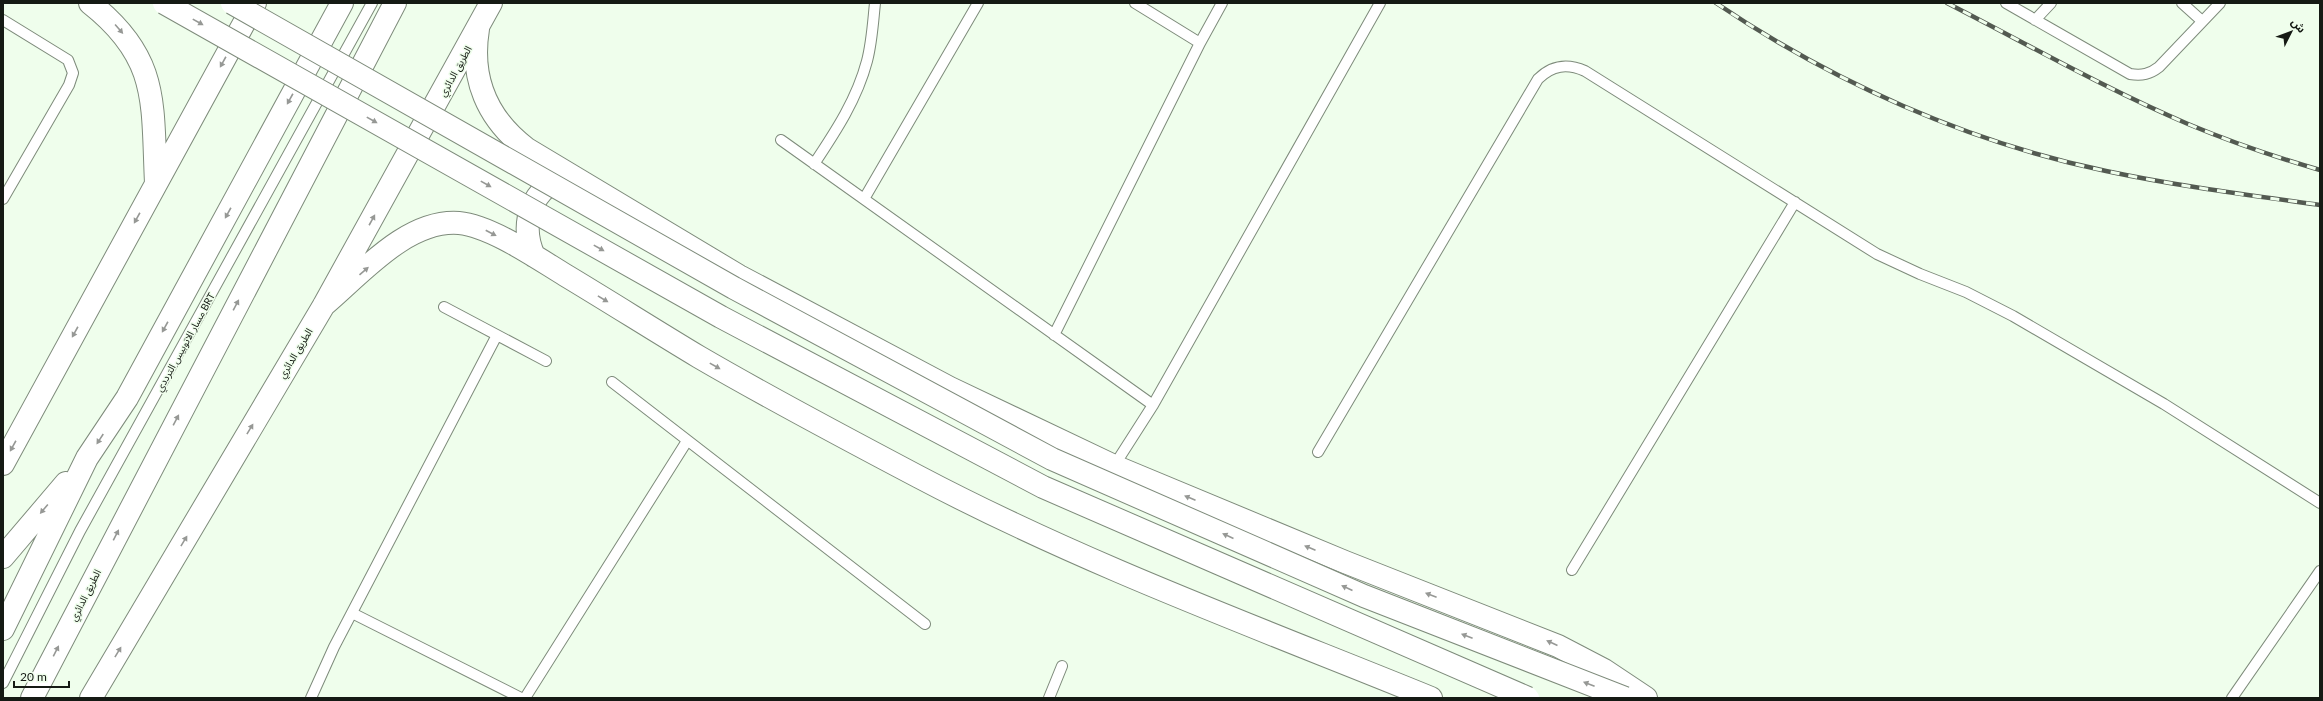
<svg xmlns="http://www.w3.org/2000/svg" width="2323" height="701" font-family="Lato,'Noto Sans Arabic',sans-serif">
	<style>
		.lines { fill: none; stroke-linecap: round; stroke-linejoin: round }
		.lane-casing { stroke: #7e8b7b; stroke-width: 12 }
		.highway-casing { stroke: #7e8b7b; stroke-width: 24 }
		.lane { stroke: #fff; stroke-width: 10 }
		.highway { stroke: #fff; stroke-width: 22 }
		.rail-casing { stroke: #535a51; stroke-width: 4.5 }
		.rail { stroke: #effeec; stroke-width: 3; stroke-dasharray: 9; stroke-linecap: butt }
		.secondary-bridge-casing { stroke: #7e8b7b; stroke-width: 24; stroke-linecap: butt }
		.secondary-bridge { stroke: #fff; stroke-width: 22 }
		.oneway { fill: #969895 }
		.labels { text-anchor: middle; stroke-width: 3; stroke-linejoin: round; paint-order: stroke }
		.street-label { font-size: 10px; fill: #151a14; stroke: #effeec }
	</style>
	<rect width="100%" height="100%" fill="#effeec"/>
	<g class="lines">
		<!-- lane casing -->
		<g class="lane-casing">
			<path id="lane" d="M1135,3L1200,43
				M2006,3L2130,74C2142,76 2150,74 2159,67L2220,3
				M2182,3L2202,21
				M3,20L68,60L73,73L69,85L3,199
				M2035,20L2051,3
				M781,140L1153,405
				M814,164C836,131 857,99 867,61C872,42 873,22 875,3
				M864,199L978,3
				M444,307L546,361
				M1054,335L1200,43L1222,3
				M612,382L925,624
				M1318,452L1538,79C1552,65 1567,63 1585,71L1877,254L1920,274L1966,292L2013,316L2164,404L2320,503
				M1114,466L1153,405L1380,3
				M1572,570L1795,202
				M352,613L521,698
				M3,683L80,531L372,3
				M311,698L334,647L497,335
				M525,698L687,441
				M1049,698L1062,666
				M2232,698L2320,571"/>
		</g>
		<!-- highway casing -->
		<g class="highway-casing">
			<path id="highway" d="M90,3C160,58 152,103 156,183
				M478,29C470,78 487,119 527,149L739,276L950,388L1114,466L1345,562L1558,646L1604,670L1646,698
				M534,256C519,223 532,187 567,176
				M324,305C361,274 407,219 459,223C491,226 537,258 565,275C610,302 654,330 699,357C771,399 845,438 919,477C1084,564 1259,628 1431,698
				M3,464L255,3
				M3,557L66,483
				M3,629L87,458L127,398L342,3
				M32,698L395,3
				M91,698L324,305L491,3"/>
		</g>
		<!-- lane -->
		<use href="#lane" class="lane"/>
		<!-- highway -->
		<use href="#highway" class="highway"/>
		<!-- rail casing -->
		<g class="rail-casing">
			<path id="rail" d="M1716,3C1833,82 1967,142 2106,171C2177,186 2248,195 2320,205
				M1947,3C2027,44 2106,89 2188,124C2231,142 2275,157 2320,170"/>
		</g>
		<!-- rail -->
		<use href="#rail" class="rail"/>
		<!-- secondary-bridge casing -->
		<g class="secondary-bridge-casing">
			<path id="secondary-bridge" d="M164,3L721,317L1043,487L1528,698
				M232,3L734,288L1052,459L1364,596L1625,698"/>
		</g>
		<!-- secondary-bridge -->
		<use href="#secondary-bridge" class="secondary-bridge"/>
	</g>
	<!-- one-way arrows -->
	<defs><path id="oneway-solid" d="M-6-.8H1V-3.2L6.5 0L1 3.2V.8H-6Z"/></defs>
	<g class="oneway">
		<use href="#oneway-solid" transform="translate(198 22) rotate(29)"/>
		<use href="#oneway-solid" transform="translate(119 29) rotate(49)"/>
		<use href="#oneway-solid" transform="translate(223 62) rotate(119)"/>
		<use href="#oneway-solid" transform="translate(290 99) rotate(119)"/>
		<use href="#oneway-solid" transform="translate(372 120) rotate(29)"/>
		<use href="#oneway-solid" transform="translate(486 184) rotate(29)"/>
		<use href="#oneway-solid" transform="translate(228 213) rotate(119)"/>
		<use href="#oneway-solid" transform="translate(137 218) rotate(119)"/>
		<use href="#oneway-solid" transform="translate(372 220) rotate(-61)"/>
		<use href="#oneway-solid" transform="translate(491 233) rotate(28)"/>
		<use href="#oneway-solid" transform="translate(599 248) rotate(29)"/>
		<use href="#oneway-solid" transform="translate(364 271) rotate(-41)"/>
		<use href="#oneway-solid" transform="translate(603 299) rotate(31)"/>
		<use href="#oneway-solid" transform="translate(236 305) rotate(-62)"/>
		<use href="#oneway-solid" transform="translate(165 327) rotate(119)"/>
		<use href="#oneway-solid" transform="translate(75 332) rotate(119)"/>
		<use href="#oneway-solid" transform="translate(715 366) rotate(29)"/>
		<use href="#oneway-solid" transform="translate(176 420) rotate(-62)"/>
		<use href="#oneway-solid" transform="translate(250 429) rotate(-59)"/>
		<use href="#oneway-solid" transform="translate(100 439) rotate(123)"/>
		<use href="#oneway-solid" transform="translate(13 446) rotate(119)"/>
		<use href="#oneway-solid" transform="translate(1190 498) rotate(-157)"/>
		<use href="#oneway-solid" transform="translate(44 509) rotate(130)"/>
		<use href="#oneway-solid" transform="translate(116 535) rotate(-63)"/>
		<use href="#oneway-solid" transform="translate(1228 536) rotate(-156)"/>
		<use href="#oneway-solid" transform="translate(184 541) rotate(-59)"/>
		<use href="#oneway-solid" transform="translate(1310 548) rotate(-157)"/>
		<use href="#oneway-solid" transform="translate(1347 588) rotate(-156)"/>
		<use href="#oneway-solid" transform="translate(1431 595) rotate(-159)"/>
		<use href="#oneway-solid" transform="translate(1467 636) rotate(-159)"/>
		<use href="#oneway-solid" transform="translate(1552 643) rotate(-156)"/>
		<use href="#oneway-solid" transform="translate(56 651) rotate(-63)"/>
		<use href="#oneway-solid" transform="translate(118 652) rotate(-59)"/>
		<use href="#oneway-solid" transform="translate(1589 684) rotate(-159)"/>
	</g>
	<g class="labels">
		<!-- street labels -->
		<g class="street-label">
			<text transform="translate(455 71) rotate(-61)" y="4">الطريق الدائري</text>
			<text transform="translate(185 342) rotate(-61)" y="4">مسار الاتوبيس الترددي BRT</text>
			<text transform="translate(295 353) rotate(-59)" y="4">الطريق الدائري</text>
			<text transform="translate(85 595) rotate(-63)" y="4">الطريق الدائري</text>
		</g>
	</g>
	<!-- border -->
	<rect width="2323" height="701" fill="none" stroke="#151a14" stroke-width="8"/>
	<!-- north arrow -->
	<g transform="translate(2291 32) rotate(48)" stroke="#effeec" stroke-width="3" paint-order="stroke">
	<path d="M0-3L7 15L0 10L-7 15Z" fill="#151a14"/>
	<text y="-6" font-size="11" font-weight="bold" text-anchor="middle" fill="#151a14">ش</text>
	</g>
	<!-- scale -->
	<path d="M14 681v6h55v-6" fill="none" stroke="#151a14" stroke-width="2"/>
	<text x="20" y="681" font-size="12" fill="#151a14" stroke="#effeec" stroke-width="3" paint-order="stroke">20 m</text>
</svg>
